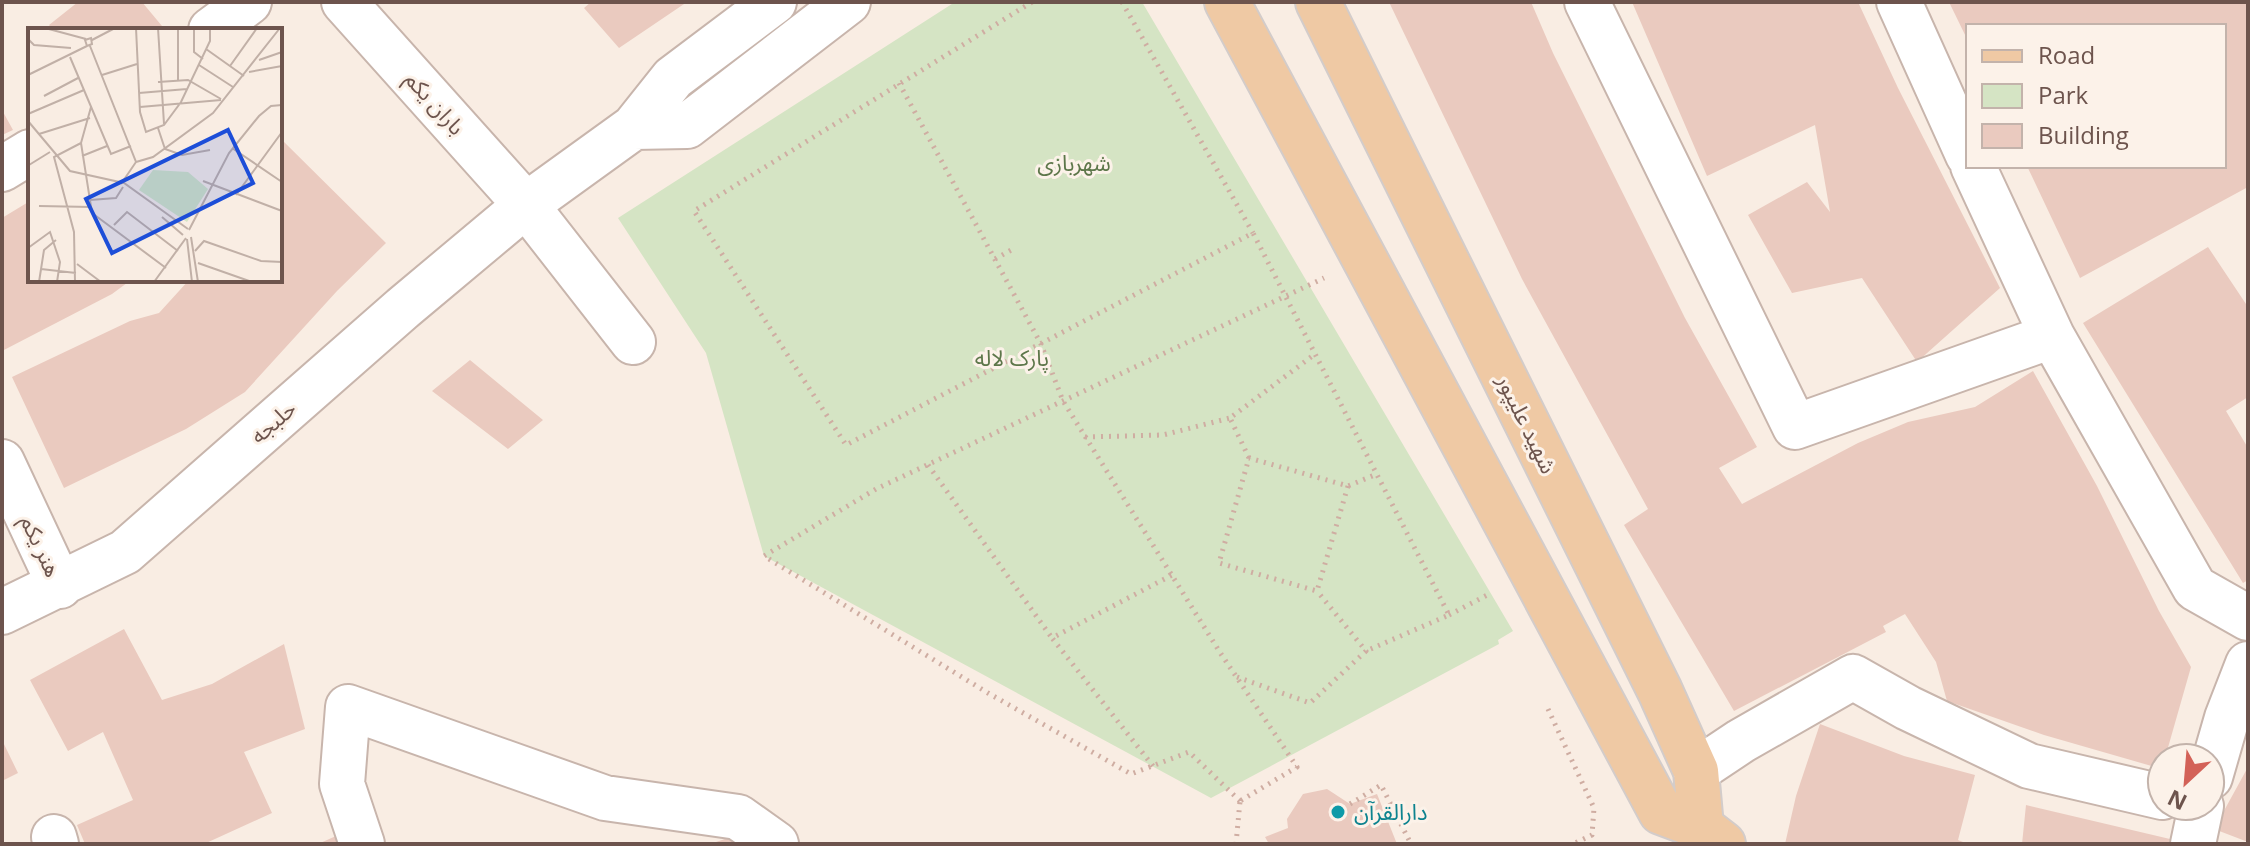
<svg xmlns="http://www.w3.org/2000/svg" width="2250" height="846" font-family="'Open Sans','Noto Sans Arabic',sans-serif">
	<style>
		.green { fill: #d5e4c4 }
		.building { fill: #eacabf }
		.lines { fill: none; stroke-linecap: round; stroke-linejoin: round }
		.minor-casing { stroke: #c8b5ac; stroke-width: 48 }
		.major-casing { stroke: #d3ccca; stroke-width: 48 }
		.path { stroke: #cfada2; stroke-width: 5; stroke-dasharray: 2 6; stroke-linecap: butt }
		.minor { stroke: #fff; stroke-width: 44 }
		.major { stroke: #efc9a4; stroke-width: 44 }
		.culture-dot { fill: #0f9aa8; stroke: #fcf2e9; stroke-width: 3 }
		.labels { text-anchor: middle; stroke-width: 6; stroke-linejoin: round; paint-order: stroke }
		.street-label { font-size: 22px; fill: #6d544d; stroke: #fcf2e9 }
		.park-label { font-size: 22px; fill: #5d774a; stroke: #fcf2e9 }
		.culture-label { font-size: 22px; fill: #0d838f; stroke: #fcf2e9; text-anchor: start }
		.inset-road { fill: none; stroke: #c1b0a7; stroke-width: 2 }
		.view { fill: #1d4ed8; fill-opacity: 0.15; stroke: #1d4ed8; stroke-width: 4 }
		.inset-edge { fill: none; stroke: #6d544d; stroke-width: 4 }
	</style>
	<rect width="100%" height="100%" fill="#f9ede3"/>
	<!-- green -->
	<path class="green" d="M955,2H1142L1513,631L1498,640L1499,644L1211,798L764,556L706,353L618,218Z"/>
	<!-- building -->
	<path class="building" d="M78,2H142L162,26L157,30H53L49,25Z
		M591,2H687L619,48L584,8Z
		M1389,2H1531L1553,53L1685,318L1757,447L1719,468L1742,504L1858,443L1908,422L1975,407L2033,371L2097,486L2159,611L2191,667L2165,758H2162V769L2044,735L1947,701L1936,662L1905,614L1883,626L1886,632L1734,711L1624,525L1648,509L1522,279Z
		M1632,2H1858L1898,88L2000,288L1917,362L1862,278L1792,293L1748,215L1807,182L1830,212L1815,125L1707,176Z
		M1949,2H2248V187L2080,278L2027,166H2224V26H1968V41Z
		M2,110L13,130L2,135Z
		M280,138L386,243L337,291L245,392L186,429L64,488L12,377L130,321L159,313L189,280H280Z
		M30,201V280H131L112,294L2,351V218Z
		M2208,247L2248,307V397L2226,411L2248,448V580L2243,583L2083,323Z
		M470,360L543,420L508,449L432,391Z
		M124,629L162,700L212,684L284,644L305,729L244,752L272,813L204,844H85L77,825L133,800L103,732L68,751L30,680Z
		M1820,724L1904,756L1975,775L1958,840L1968,844H1785L1796,796Z
		M2,740L18,773L2,781Z
		M2248,767V842L2214,829Z
		M1327,789L1350,804L1377,794L1397,844H1269L1265,837L1288,828L1287,819L1303,794Z
		M2026,805L2170,839L2169,844H2022Z
		M737,835L740,844H713V843Z
		M336,836L339,844H318Z"/>
	<g class="lines">
		<!-- minor casing -->
		<g class="minor-casing">
			<path id="minor" d="M344,2L526,205L633,342
				M1587,2L1795,427L2052,336
				M1899,2L1968,155
				M211,30L249,2
				M634,127L673,78L774,2
				M1973,166L2052,336L2195,588L2248,618
				M2,169L30,152
				M2,462L60,586
				M2,612L125,552L403,308L526,205L634,127L687,126L848,2
				M1696,771L1741,741L1853,677L1908,708L2029,766L2162,797
				M2210,777L2227,718L2248,664
				M54,837L56,844
				M362,844L342,784L348,707L605,798L738,817L776,844
				M2193,844L2201,806"/>
		</g>
		<!-- major casing -->
		<g class="major-casing">
			<path id="major" d="M1227,2L1661,812L1701,827L1723,844
				M1318,2L1660,691L1696,771L1701,827"/>
		</g>
		<!-- path -->
		<path class="path" d="M1032,2L694,211L846,445L1253,233L1449,615L1366,651
			M1122,2L1253,233
			M899,83L1041,344L1063,401L1221,654L1297,767L1240,801
			M995,259L1013,249
			M1085,437L1163,435L1230,418
			M1249,458L1230,418L1315,354
			M928,465L1052,638
			M1348,486L1317,591L1219,563L1249,458L1348,486L1377,474
			M1449,615L1491,593
			M1237,677L1310,703L1366,651L1317,591
			M1548,709L1594,808L1592,835L1573,844
			M1153,766L1052,638L1172,575
			M1240,801L1189,752L1131,774L988,693L764,556L876,489L1324,278
			M1350,804L1381,785L1411,844
			M1236,844L1240,801"/>
		<!-- minor -->
		<use href="#minor" class="minor"/>
		<!-- major -->
		<use href="#major" class="major"/>
	</g>
	<!-- markers -->
	<circle class="culture-dot" cx="1338" cy="812" r="8"/>
	<g class="labels">
		<!-- street labels -->
		<g class="street-label">
			<text transform="translate(435 103) rotate(48)" y="8">باران یکم</text>
			<text transform="translate(273 422) rotate(-41)" y="8">حلبجه</text>
			<text transform="translate(1527 424) rotate(64)" y="8">شهید علیپور</text>
			<text transform="translate(41 546) rotate(65)" y="8">هنر یکم</text>
		</g>
		<!-- park labels -->
		<g class="park-label">
			<text x="1074" y="171">شهربازی</text>
			<text x="1012" y="366">پارک لاله</text>
		</g>
		<!-- culture labels -->
		<g class="culture-label">
			<text x="1354" y="820">دارالقرآن</text>
		</g>
	</g>
	<!-- overview -->
	<g transform="translate(28 28)">
		<rect width="254" height="254" fill="#f9ede3"/>
		<path d="M125,142L160,144L180,161L159,194L111,162Z" fill="#d5e4c4"/>
		<path class="inset-road" d="M17,0L58,11M108,0L112,84L118,104L136,97L153,74L182,13V0M130,0L136,96M150,0V53M166,0V24L175,31M63,10L64,16L59,18L57,12ZM0,11L6,17L43,20M64,12L87,0M62,18L108,134L93,156M178,21L216,48M42,29L83,126L103,118M231,32L254,24M171,37L205,59M202,38L229,0M221,44L254,38M0,47L59,18M74,47L109,36M130,54L160,52L193,71M111,65L159,61M16,68L50,50M63,79L53,115L64,185L138,240M112,79L193,72M0,86L56,62M0,93L42,143L96,155L160,201M130,100L137,121L154,127L182,122M11,106L62,90M204,120L254,154M54,128L79,118M108,134L125,129L185,85L252,0M1,137L22,124M175,153L254,183M208,167L254,104M62,172L88,170L95,159M11,178L63,179M134,189L155,207M86,197L99,184L150,223M161,202L201,125L231,88L243,78L254,77M163,209L170,254M159,211L164,254M0,220L22,204L32,234L29,254M167,223L176,213L233,233L254,234M170,235L224,254M49,236L73,254M13,241L48,245M11,254L16,222L28,212M47,254L46,204L26,129L53,115M126,254L158,210"/>
		<path class="view" d="M200,102L225,155L84,225L58,171Z"/>
		<rect width="254" height="254" class="inset-edge"/>
	</g>
	<!-- border -->
	<rect width="2250" height="846" fill="none" stroke="#6d544d" stroke-width="8"/>
	<!-- legend -->
	<rect x="1966" y="24" width="260" height="144" fill="#fcf2e9" stroke="#c3b3ab" stroke-width="2"/>
	<rect x="1982" y="50" width="40" height="12" fill="#efc9a4" stroke="#c3b3ab" stroke-width="2"/>
	<text x="2038" y="64" font-size="24" fill="#6d544d">Road</text>
	<rect x="1982" y="84" width="40" height="24" fill="#d5e4c4" stroke="#c3b3ab" stroke-width="2"/>
	<text x="2038" y="104" font-size="24" fill="#6d544d">Park</text>
	<rect x="1982" y="124" width="40" height="24" fill="#eacabf" stroke="#c3b3ab" stroke-width="2"/>
	<text x="2038" y="144" font-size="24" fill="#6d544d">Building</text>
	<!-- north arrow -->
	<g transform="translate(2186 782) rotate(206)"><circle r="38" fill="#fcf2e9" stroke="#c3b3ab" stroke-width="2"/>
	<path d="M0-6L14 30L0 20L-14 30Z" fill="#d36258"/>
	<text y="-12" font-size="22" font-weight="bold" text-anchor="middle" fill="#6d544d">N</text>
	</g>
</svg>
